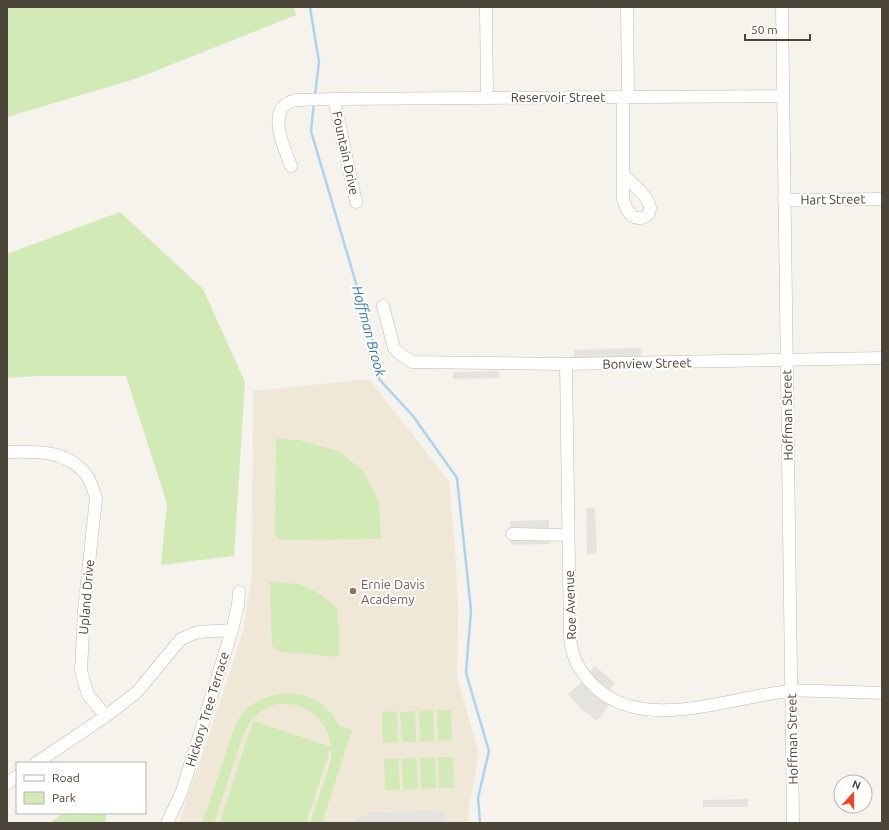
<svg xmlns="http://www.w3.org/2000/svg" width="889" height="830" font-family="Ubuntu,sans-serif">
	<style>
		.education { fill: #efe8d6 }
		.green { fill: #d2eab5 }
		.parking { fill: #e5e3e0 }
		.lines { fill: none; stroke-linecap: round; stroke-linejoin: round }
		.stream { stroke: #a9d4f2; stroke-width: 2.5 }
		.minor-casing { stroke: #c2bbae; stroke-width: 13 }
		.minor { stroke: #fff; stroke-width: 12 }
		.education-dot { fill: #8d6e63; stroke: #fff; stroke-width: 1.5 }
		.labels { text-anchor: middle; stroke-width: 4; stroke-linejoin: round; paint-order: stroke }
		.street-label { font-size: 13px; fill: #4b4439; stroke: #fff }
		.education-label { font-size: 13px; fill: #785e54; stroke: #fff; text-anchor: start }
		.water-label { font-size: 14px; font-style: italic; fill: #2e7ab2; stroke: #fff }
	</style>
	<rect width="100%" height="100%" fill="#f6f3ec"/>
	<!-- education -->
	<path class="education" d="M369,379L449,481L456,561L458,609L457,676L479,754L470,800L468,823H179L220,702L244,627L252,572L253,391Z"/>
	<!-- green -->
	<path class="green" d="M7,7H294L296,15L135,79L7,117Z
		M120,212L203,289L245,382L234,556L161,565L167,504L126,376H39L7,378V254Z
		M276,439L298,440L339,451L363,471L379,502L381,539L281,540L275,535Z
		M270,582L299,584L320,594L337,608L339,631V657L280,652L272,646Z
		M288,693L303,695L320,702L332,714L339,726L352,730L322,823H310L330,764C341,714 283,683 252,720C243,731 240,746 235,759C228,781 221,802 214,823H202C209,803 216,782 223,762C236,721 239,699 288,693Z
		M433,710L434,741L420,742L419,711Z
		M437,710H451L452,740L438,741Z
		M397,711L398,742L383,743L382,712Z
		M415,711L416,742H402L400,712Z
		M253,721L331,747L306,823H220Z
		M435,757L436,788L421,789L420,758Z
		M438,757H453L454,788H439Z
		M416,758L418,789L403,790L402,759Z
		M384,759H398L400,790H385Z
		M64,813H107L105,823H49Z"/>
	<!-- parking -->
	<path class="parking" d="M641,348V357L574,359V350Z
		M499,371V378L453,379V372Z
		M586,508H595L597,553L587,554Z
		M549,520V544L511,545L510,521Z
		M595,666L615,683L609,690L589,673Z
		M583,681L610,704L597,721L580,708L568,694Z
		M748,799V807H703V800Z
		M444,811V823H355L359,818L369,813Z"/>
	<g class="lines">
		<!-- stream -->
		<path class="stream" d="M310,7L319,62L315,95
			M314,102L311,131L371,334L379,379L413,416L457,478L471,610L466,673L489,751L478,798L480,823"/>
		<!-- minor casing -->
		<g class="minor-casing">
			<path id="minor" d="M486,7L487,98
				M627,7L628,97
				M782,7L793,823
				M623,97V199C625,205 627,212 632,216C640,221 651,217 650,207C648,196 632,183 624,176
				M334,99L356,202
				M291,166C284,147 264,107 296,100L334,99L783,96
				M784,200L882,199
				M383,306L394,348L399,353L412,362L566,364L882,358
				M566,364L570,638C572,658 579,670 593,685C642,735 732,696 791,691C801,690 811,691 821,691C842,692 862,692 882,693
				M7,452C34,451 66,450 85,473C91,480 93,490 96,498L84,611L81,671L88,695L106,716
				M512,534L568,535
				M36,763L106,716L137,692L181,639L198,632L232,630
				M7,784L17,776
				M167,823L182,791L232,630L238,605L239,592"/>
		</g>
		<!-- minor -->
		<use href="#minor" class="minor"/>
	</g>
	<!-- markers -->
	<circle class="education-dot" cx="353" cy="591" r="4"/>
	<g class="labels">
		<!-- street labels -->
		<g class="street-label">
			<text x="558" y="102">Reservoir Street</text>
			<text transform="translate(346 153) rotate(78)" y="5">Fountain Drive</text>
			<text transform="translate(833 199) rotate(-1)" y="5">Hart Street</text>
			<text transform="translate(647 363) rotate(-1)" y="5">Bonview Street</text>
			<text transform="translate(787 415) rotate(-91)" y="5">Hoffman Street</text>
			<text transform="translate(86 597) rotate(-85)" y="5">Upland Drive</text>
			<text transform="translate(570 605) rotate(-92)" y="5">Roe Avenue</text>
			<text transform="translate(207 709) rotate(-73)" y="5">Hickory Tree Terrace</text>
			<text transform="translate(792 739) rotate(-91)" y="5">Hoffman Street</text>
		</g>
		<!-- education labels -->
		<g class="education-label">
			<text x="361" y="589">Ernie Davis<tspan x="361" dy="15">Academy</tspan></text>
		</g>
		<!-- water labels -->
		<g class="water-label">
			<text transform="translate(369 331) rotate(75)" y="5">Hoffman Brook</text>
		</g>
	</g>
	<!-- border -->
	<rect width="889" height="830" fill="none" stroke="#4b4439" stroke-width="16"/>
	<!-- legend -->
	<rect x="16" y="762" width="130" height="52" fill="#ffffff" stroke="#b7b4b0"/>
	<rect x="24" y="775" width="20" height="6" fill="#ffffff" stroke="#b7b4b0"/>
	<text x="52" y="782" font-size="12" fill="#4b4439">Road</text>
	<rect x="24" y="792" width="20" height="12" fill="#d2eab5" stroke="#b7b4b0"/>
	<text x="52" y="802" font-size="12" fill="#4b4439">Park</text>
	<!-- north arrow -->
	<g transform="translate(853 794) rotate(21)"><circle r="19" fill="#ffffff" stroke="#b7b4b0"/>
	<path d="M0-3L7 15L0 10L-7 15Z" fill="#fc3f1d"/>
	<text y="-6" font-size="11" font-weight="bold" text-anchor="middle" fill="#4b4439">N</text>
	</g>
	<!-- scale -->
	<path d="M745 34v6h65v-6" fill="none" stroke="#4b4439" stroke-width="2"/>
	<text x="751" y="34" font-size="12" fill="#4b4439" stroke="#ffffff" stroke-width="3" paint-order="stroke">50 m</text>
</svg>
